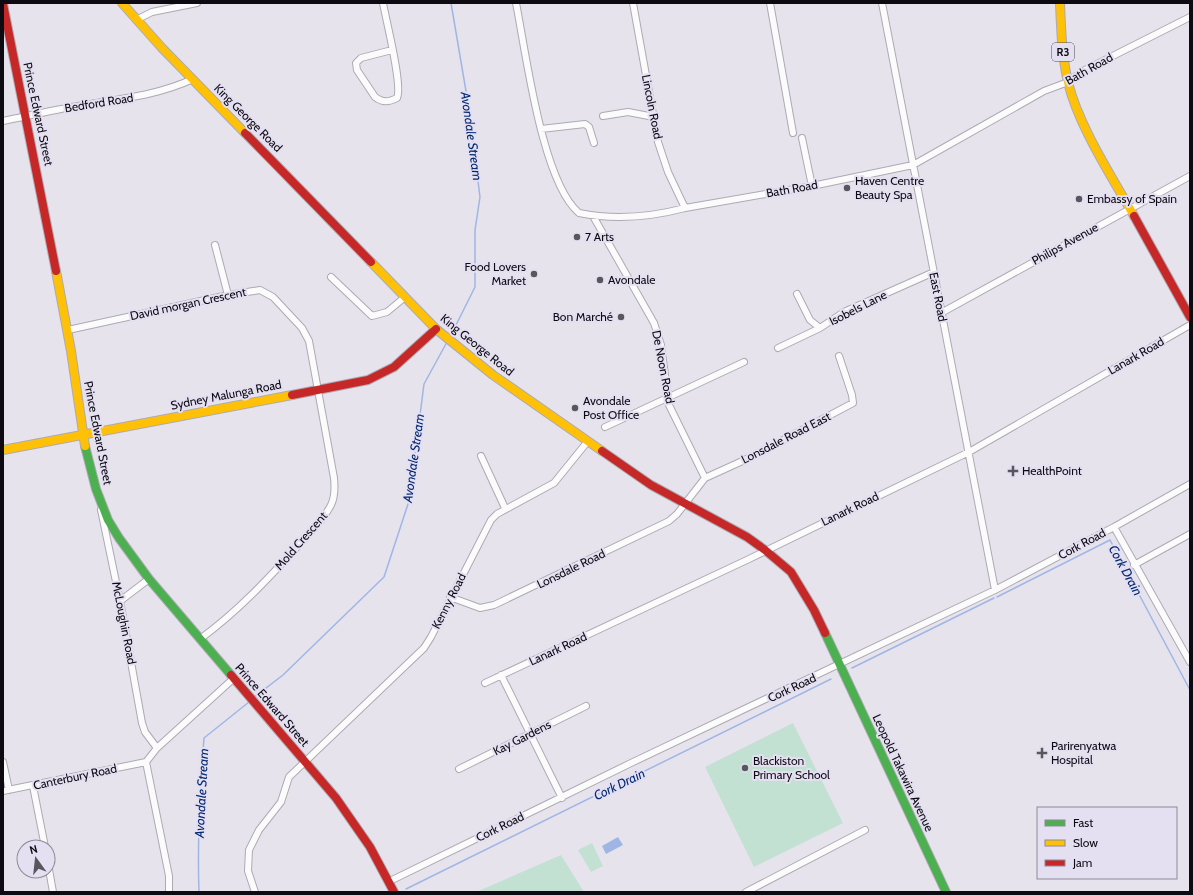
<svg xmlns="http://www.w3.org/2000/svg" width="1193" height="895" font-family="Cabin,sans-serif">
	<style>
		.green { fill: #c3e1d3 }
		.water { fill: #9fb6e5 }
		.lines { fill: none; stroke-linecap: round; stroke-linejoin: round }
		.stream { stroke: #9fb6e5; stroke-width: 1.5 }
		.street-casing { stroke: #adaab2; stroke-width: 8 }
		.fast-casing { stroke: #adaab2; stroke-width: 10 }
		.slow-casing { stroke: #adaab2; stroke-width: 10 }
		.jam-casing { stroke: #adaab2; stroke-width: 10 }
		.street { stroke: #fbfbfc; stroke-width: 6 }
		.fast { stroke: #4caf50; stroke-width: 8 }
		.slow { stroke: #ffc107; stroke-width: 8 }
		.jam { stroke: #c62828; stroke-width: 8 }
		.poi-dot { fill: #59575e; stroke: #e4dff1; stroke-width: 1.5 }
		.labels { text-anchor: middle; stroke-width: 4; stroke-linejoin: round; paint-order: stroke }
		.shield { fill: #e4dff1; stroke: #4e4b54; stroke-width: 1 }
		.shield-label { font-size: 11px; font-weight: bold; fill: #0d0b11 }
		.street-label { font-size: 12px; fill: #0d0b11; stroke: #e4dff1 }
		.poi-label { font-size: 12px; fill: #0d0b11; stroke: #e4dff1; text-anchor: start }
		.water-label { font-size: 13px; font-style: italic; fill: #032a71; stroke: #e4dff1 }
	</style>
	<rect width="100%" height="100%" fill="#e6e3ed"/>
	<!-- green -->
	<path class="green" d="M793,723L843,823L754,867L705,767Z
		M592,843L603,866L591,872L578,850Z
		M561,855L584,892H476Z"/>
	<!-- water -->
	<path class="water" d="M618,837L623,845L606,854L602,846Z"/>
	<g class="lines">
		<!-- stream -->
		<path class="stream" d="M450,337L475,287V230L480,197L468,103L451,3
			M997,597L1110,540L1190,690
			M852,668L994,598
			M253,698L283,675L384,577L409,501L424,384L447,342
			M406,889L831,679
			M199,892C197,840 200,789 204,738L249,702"/>
		<!-- street casing -->
		<g class="street-casing">
			<path id="street" d="M383,3C386,20 403,86 397,98C389,102 383,103 375,97L357,70L356,63L361,58L392,50
				M516,3C526,53 542,182 579,213C614,220 651,217 685,208L812,186L913,165L1044,91L1068,82L1083,71L1190,17
				M633,3L658,142L668,172L685,208
				M770,3L793,133
				M882,3L995,590
				M136,20L152,12L197,3
				M603,116L628,112L654,117
				M3,121C28,116 53,110 78,106C118,99 156,96 193,79
				M541,129L585,124L589,127L594,143
				M802,138L812,186
				M593,216L654,323L661,345L669,405L705,478
				M215,245L228,295
				M331,277L372,316L387,312L405,297
				M797,294L810,320L820,328L844,312L934,272
				M941,313L1190,176
				M68,330L228,295L260,290L273,297L302,328L309,341L334,478C335,488 335,497 331,505C323,521 309,533 298,546C267,580 237,612 200,639
				M778,348L820,328
				M605,427L744,362
				M481,456L505,508
				M101,510L120,601L142,723L145,732L157,748
				M1114,527L1190,662
				M1134,565L1190,534
				M450,597L480,608L494,605L669,521L677,514L705,478L749,458L853,403L852,395L839,356
				M120,601L149,579
				M501,675L562,798
				M485,683L749,559L969,452L1190,325
				M3,762L9,790
				M146,762L169,876V892
				M146,762L157,748L233,679
				M459,769L586,706
				M33,786L45,847
				M3,791L146,762
				M48,864L53,892
				M388,882L631,763L995,590L1114,527L1190,484
				M255,892L248,871L249,850L259,830L281,802L289,777L424,648L431,637L491,520L497,514L554,483L588,441
				M746,892L865,830"/>
		</g>
		<!-- fast casing -->
		<g class="fast-casing">
			<path id="fast" d="M85,446L96,489L108,520L119,538L149,579L231,675
				M825,633L946,892"/>
		</g>
		<!-- slow casing -->
		<g class="slow-casing">
			<path id="slow" d="M122,3L162,48L245,133
				M1060,3C1061,29 1062,57 1068,82C1078,125 1112,177 1134,216
				M371,262L436,329L493,375L602,451
				M56,271L71,351L85,446
				M3,450L292,395"/>
		</g>
		<!-- jam casing -->
		<g class="jam-casing">
			<path id="jam" d="M3,4L56,271
				M245,133L371,262
				M1134,216L1190,317
				M292,395L368,380L394,367L436,329
				M602,451L651,485L747,537L765,550L791,572L814,610L825,633
				M231,675L336,798L370,847L394,892"/>
		</g>
		<!-- street -->
		<use href="#street" class="street"/>
		<!-- fast -->
		<use href="#fast" class="fast"/>
		<!-- slow -->
		<use href="#slow" class="slow"/>
		<!-- jam -->
		<use href="#jam" class="jam"/>
	</g>
	<!-- markers -->
	<g class="poi-dot">
		<circle cx="847" cy="188" r="4"/>
		<circle cx="1079" cy="199" r="4"/>
		<circle cx="577" cy="237" r="4"/>
		<circle cx="534" cy="274" r="4"/>
		<circle cx="600" cy="280" r="4"/>
		<circle cx="621" cy="317" r="4"/>
		<circle cx="575" cy="408" r="4"/>
		<path d="M1011 465h4v4h4v4h-4v4h-4v-4h-4v-4h4z"/>
		<path d="M1040 747h4v4h4v4h-4v4h-4v-4h-4v-4h4z"/>
		<circle cx="745" cy="768" r="4"/>
	</g>
	<g class="labels">
		<!-- shield labels -->
		<rect class="shield" x="1052" y="43" width="22" height="18" rx="3"/>
		<g class="shield-label">
			<text x="1063" y="56">R3</text>
		</g>
		<!-- street labels -->
		<g class="street-label">
			<text transform="translate(1089 69) rotate(-29)" y="4">Bath Road</text>
			<text transform="translate(99 103) rotate(-9)" y="4">Bedford Road</text>
			<text transform="translate(652 107) rotate(79)" y="4">Lincoln Road</text>
			<text transform="translate(38 114) rotate(78)" y="4">Prince Edward Street</text>
			<text transform="translate(248 118) rotate(45)" y="4">King George Road</text>
			<text transform="translate(792 189) rotate(-10)" y="4">Bath Road</text>
			<text transform="translate(1065 244) rotate(-29)" y="4">Philips Avenue</text>
			<text transform="translate(938 297) rotate(79)" y="4">East Road</text>
			<text transform="translate(188 304) rotate(-12)" y="4">David morgan Crescent</text>
			<text transform="translate(858 308) rotate(-27)" y="4">Isobels Lane</text>
			<text transform="translate(477 345) rotate(39)" y="4">King George Road</text>
			<text transform="translate(1136 356) rotate(-30)" y="4">Lanark Road</text>
			<text transform="translate(663 367) rotate(79)" y="4">De Noon Road</text>
			<text transform="translate(226 395) rotate(-11)" y="4">Sydney Malunga Road</text>
			<text transform="translate(98 433) rotate(79)" y="4">Prince Edward Street</text>
			<text transform="translate(786 438) rotate(-27)" y="4">Lonsdale Road East</text>
			<text transform="translate(850 509) rotate(-26)" y="4">Lanark Road</text>
			<text transform="translate(301 541) rotate(-49)" y="4">Mold Crescent</text>
			<text transform="translate(1082 544) rotate(-28)" y="4">Cork Road</text>
			<text transform="translate(571 569) rotate(-26)" y="4">Lonsdale Road</text>
			<text transform="translate(449 601) rotate(-63)" y="4">Kenny Road</text>
			<text transform="translate(124 623) rotate(79)" y="4">McLoughin Road</text>
			<text transform="translate(558 649) rotate(-25)" y="4">Lanark Road</text>
			<text transform="translate(792 688) rotate(-25)" y="4">Cork Road</text>
			<text transform="translate(272 705) rotate(49)" y="4">Prince Edward Street</text>
			<text transform="translate(522 738) rotate(-27)" y="4">Kay Gardens</text>
			<text transform="translate(903 773) rotate(65)" y="4">Leopold Takawira Avenue</text>
			<text transform="translate(75 777) rotate(-12)" y="4">Canterbury Road</text>
			<text transform="translate(500 827) rotate(-26)" y="4">Cork Road</text>
		</g>
		<!-- poi labels -->
		<g class="poi-label">
			<text x="855" y="185">Haven Centre<tspan x="855" dy="14">Beauty Spa</tspan></text>
			<text x="1087" y="203">Embassy of Spain</text>
			<text x="585" y="241">7 Arts</text>
			<text x="526" y="271" text-anchor="end">Food Lovers<tspan x="526" dy="14">Market</tspan></text>
			<text x="608" y="284">Avondale</text>
			<text x="613" y="321" text-anchor="end">Bon Marché</text>
			<text x="583" y="405">Avondale<tspan x="583" dy="14">Post Office</tspan></text>
			<text x="1022" y="475">HealthPoint</text>
			<text x="1051" y="750">Parirenyatwa<tspan x="1051" dy="14">Hospital</tspan></text>
			<text x="753" y="765">Blackiston<tspan x="753" dy="14">Primary School</tspan></text>
		</g>
		<!-- water labels -->
		<g class="water-label">
			<text transform="translate(472 136) rotate(82)" y="5">Avondale Stream</text>
			<text transform="translate(413 458) rotate(-82)" y="5">Avondale Stream</text>
			<text transform="translate(1126 570) rotate(61)" y="5">Cork Drain</text>
			<text transform="translate(619 784) rotate(-26)" y="5">Cork Drain</text>
			<text transform="translate(201 793) rotate(-87)" y="5">Avondale Stream</text>
		</g>
	</g>
	<!-- border -->
	<rect width="1193" height="895" fill="none" stroke="#0d0b11" stroke-width="8"/>
	<!-- legend -->
	<rect x="1037" y="807" width="140" height="72" fill="#e4dff1" stroke="#8e8a97"/>
	<rect x="1045" y="820" width="20" height="6" fill="#4caf50" stroke="#8e8a97"/>
	<text x="1073" y="827" font-size="12" fill="#0d0b11">Fast</text>
	<rect x="1045" y="840" width="20" height="6" fill="#ffc107" stroke="#8e8a97"/>
	<text x="1073" y="847" font-size="12" fill="#0d0b11">Slow</text>
	<rect x="1045" y="860" width="20" height="6" fill="#c62828" stroke="#8e8a97"/>
	<text x="1073" y="867" font-size="12" fill="#0d0b11">Jam</text>
	<!-- north arrow -->
	<g transform="translate(36 859) rotate(345)"><circle r="19" fill="#e4dff1" stroke="#8e8a97"/>
	<path d="M0-3L7 15L0 10L-7 15Z" fill="#59575e"/>
	<text y="-6" font-size="11" font-weight="bold" text-anchor="middle" fill="#0d0b11">N</text>
	</g>
</svg>
